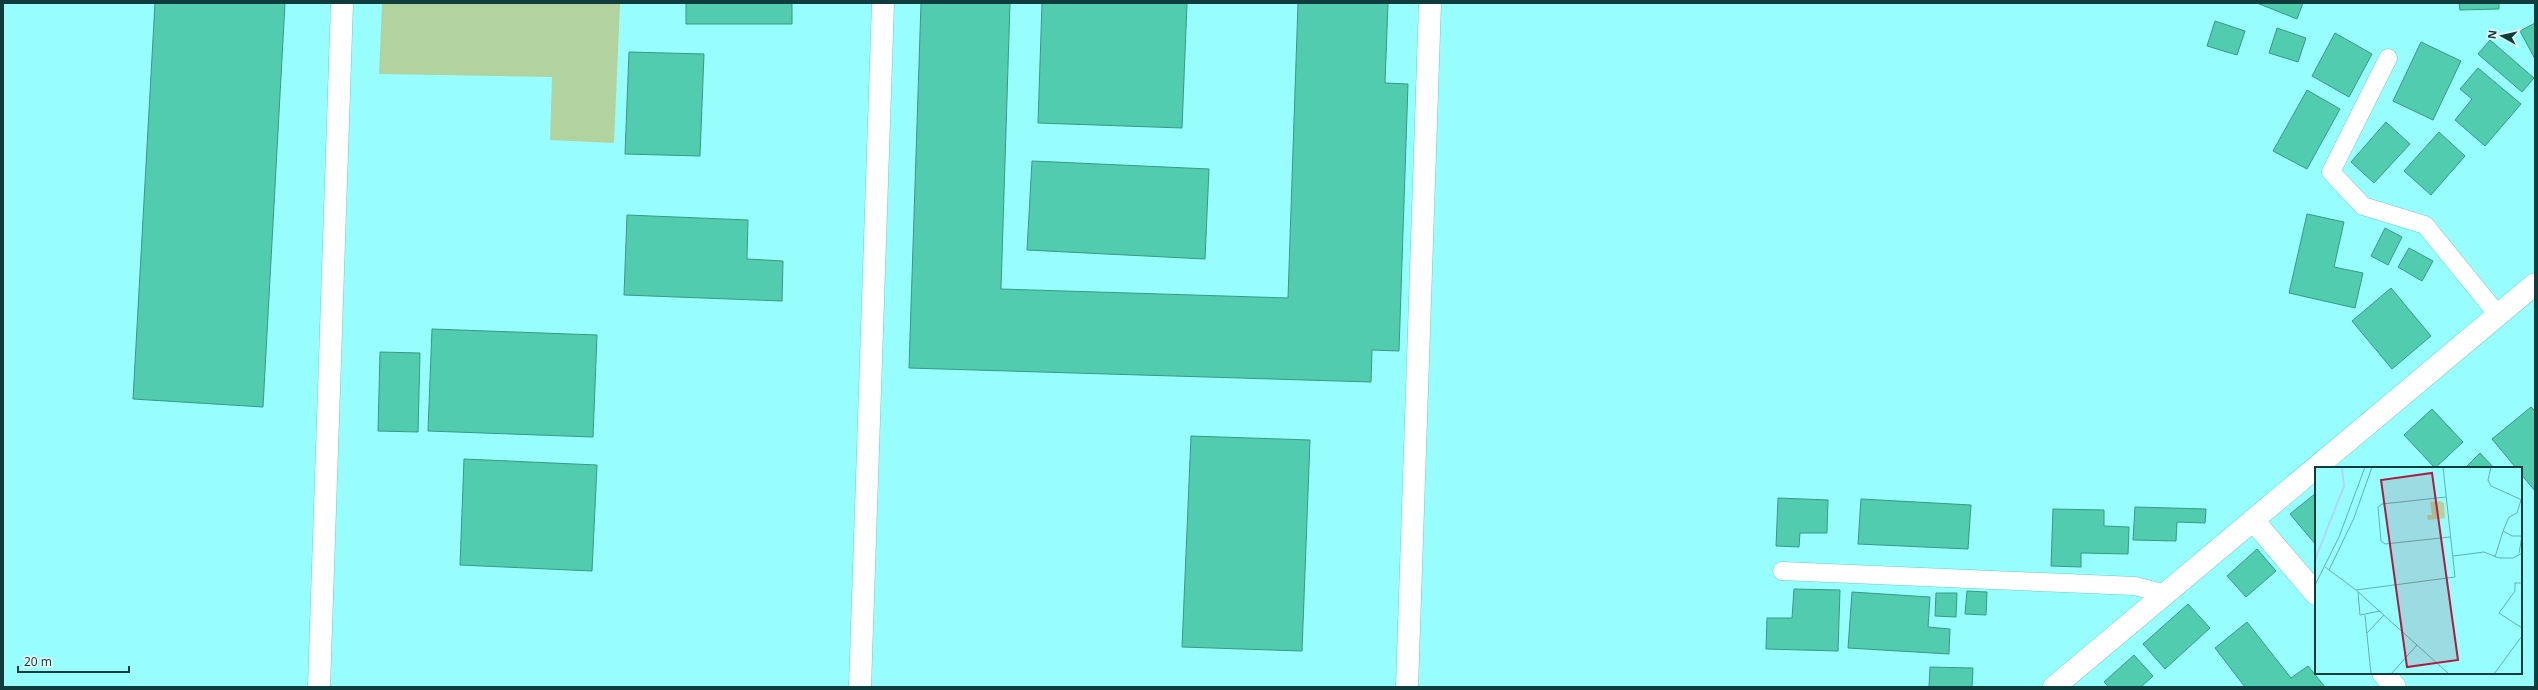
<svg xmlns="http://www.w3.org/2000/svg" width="2538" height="690" font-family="'Noto Sans',sans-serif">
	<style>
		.green { fill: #b2d39f }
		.building { fill: #51ccae; stroke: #399982 }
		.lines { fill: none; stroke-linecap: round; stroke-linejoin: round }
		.service-casing { stroke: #66cecc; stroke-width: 19 }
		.minor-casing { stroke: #66cecc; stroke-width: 23 }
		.tertiary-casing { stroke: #66cecc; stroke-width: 23 }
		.service { stroke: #fff; stroke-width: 18 }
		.minor { stroke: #fff; stroke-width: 22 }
		.tertiary { stroke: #fff; stroke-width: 22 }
		.inset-river { fill: none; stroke: #b1d4ff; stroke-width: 2 }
		.inset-road { fill: none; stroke: #61b1b0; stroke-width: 1 }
		.view { fill: #b01c41; fill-opacity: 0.15; stroke: #b01c41; stroke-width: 2 }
		.inset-edge { fill: none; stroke: #0f3d3d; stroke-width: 2 }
	</style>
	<rect width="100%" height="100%" fill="#97fefd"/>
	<!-- green -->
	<path class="green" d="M382,3H620L614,143L550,140L552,77L379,74Z"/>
	<!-- building -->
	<path class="building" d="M155,3H285L263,407L133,399Z
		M686,3H792V24H686Z
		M921,3H1010L1001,289L1288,298L1298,3H1388L1385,83L1408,84L1399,351L1372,350L1371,382L909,368Z
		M1042,3H1187L1182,128L1038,123Z
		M2257,3H2303L2297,19Z
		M2459,3H2499V9L2460,10Z
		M2215,21L2245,31L2237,55L2207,46Z
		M2535,23V59L2520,31Z
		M2277,28L2306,38L2298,62L2269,53Z
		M2335,33L2372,54L2349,97L2312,76Z
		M2490,40L2534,78L2522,92L2478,54Z
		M2421,42L2461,61L2433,120L2393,101Z
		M629,52L704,54L700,156L625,154Z
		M2478,68L2521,104L2485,146L2455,120L2472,99L2460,89Z
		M2307,90L2340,109L2307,169L2273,151Z
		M2386,122L2410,144L2374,183L2351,162Z
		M2439,132L2465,156L2431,195L2404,171Z
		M1032,161L1209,169L1205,259L1027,250Z
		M2307,214L2344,222L2334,267L2363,273L2355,308L2289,293Z
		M627,215L748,220L747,259L783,261L782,301L624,295Z
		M2385,228L2402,237L2388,265L2371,256Z
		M2409,248L2433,261L2422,281L2398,267Z
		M2391,288L2431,336L2392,369L2352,321Z
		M432,329L597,335L593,437L428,431Z
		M380,352L420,353L418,432L378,431Z
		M2531,407L2535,411V491L2521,474V468H2516L2492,439Z
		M2432,409L2463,442L2435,468L2404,435Z
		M1191,436L1310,440L1302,651L1182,647Z
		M2480,453L2494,468H2465Z
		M464,459L597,465L592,571L460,565Z
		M2316,493V545L2290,514Z
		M1778,498L1828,500L1827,533H1800L1799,547L1776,546Z
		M1861,499L1971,505L1968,549L1858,544Z
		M2135,507L2206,509L2205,523L2177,522L2176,541L2133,540Z
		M2053,509L2104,510V526L2129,527L2128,554L2081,553V567L2051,566Z
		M2257,549L2276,571L2246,597L2227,576Z
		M1794,589L1840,590L1838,651L1766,649L1767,618H1792Z
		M1967,591L1987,592L1986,615L1965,614Z
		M1852,592L1930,597L1928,627L1950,629L1949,654L1848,648Z
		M1936,593H1957L1956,617L1935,616Z
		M2188,604L2210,628L2165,669L2143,644Z
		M2247,622L2291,678L2308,666L2325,687H2245L2215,648Z
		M2134,655L2153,676L2141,687H2109L2104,682Z
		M1930,667L1973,668L1972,687H1929Z"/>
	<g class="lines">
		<!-- service casing -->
		<g class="service-casing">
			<path id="service" d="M2388,58L2331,172L2363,206L2425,225L2498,315
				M1782,571L2135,586L2165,594"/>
		</g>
		<!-- minor casing -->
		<g class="minor-casing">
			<path id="minor" d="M2253,520L2316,594
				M2383,673L2395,687
				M1407,687L1430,3
				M2054,687L2535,284"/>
		</g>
		<!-- tertiary casing -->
		<g class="tertiary-casing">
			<path id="tertiary" d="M319,687L342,3
				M860,687L883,3"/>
		</g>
		<!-- service -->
		<use href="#service" class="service"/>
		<!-- minor -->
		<use href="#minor" class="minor"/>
		<!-- tertiary -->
		<use href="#tertiary" class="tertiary"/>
	</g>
	<!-- overview -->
	<g transform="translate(2315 467)">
		<rect width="207" height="207" fill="#97fefd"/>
		<path d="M125,34L129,36L130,51L113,53L112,48H117L115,35Z" fill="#b2d39f"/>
		<path class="inset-river" d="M0,93L29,19L27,0"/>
		<path class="inset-road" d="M176,0L173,13L176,19L207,33M131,30L67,37L63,40L66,74L70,77L135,70M188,64L197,69H207M204,86L207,69M138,89L169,85L184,91H198L207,86M180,90L188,64L194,50L202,46L206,33M10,100L41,123L134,207M14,103L39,51L57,0M207,116H200V124L184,146L207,161M0,118L24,70L50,0M41,123L140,110L128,0M43,125L45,148L65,144M50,148L56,207M52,166L69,148M76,207L102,178M179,207L207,169"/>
		<path class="view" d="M117,6L143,193L92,200L66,13Z"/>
		<rect width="207" height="207" class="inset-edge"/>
	</g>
	<!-- border -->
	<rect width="2538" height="690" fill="none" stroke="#0f3d3d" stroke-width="8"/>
	<!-- north arrow -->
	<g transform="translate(2502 36) rotate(278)" stroke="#e9fbfb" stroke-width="3" paint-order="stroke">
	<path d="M0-3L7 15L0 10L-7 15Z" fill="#0f3d3d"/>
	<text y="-6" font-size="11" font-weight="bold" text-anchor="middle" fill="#0f3d3d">N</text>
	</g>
	<!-- scale -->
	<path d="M18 666v6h111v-6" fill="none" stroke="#0f3d3d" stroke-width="2"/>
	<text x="24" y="666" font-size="12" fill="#0f3d3d" stroke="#e9fbfb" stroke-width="3" paint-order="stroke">20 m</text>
</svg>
